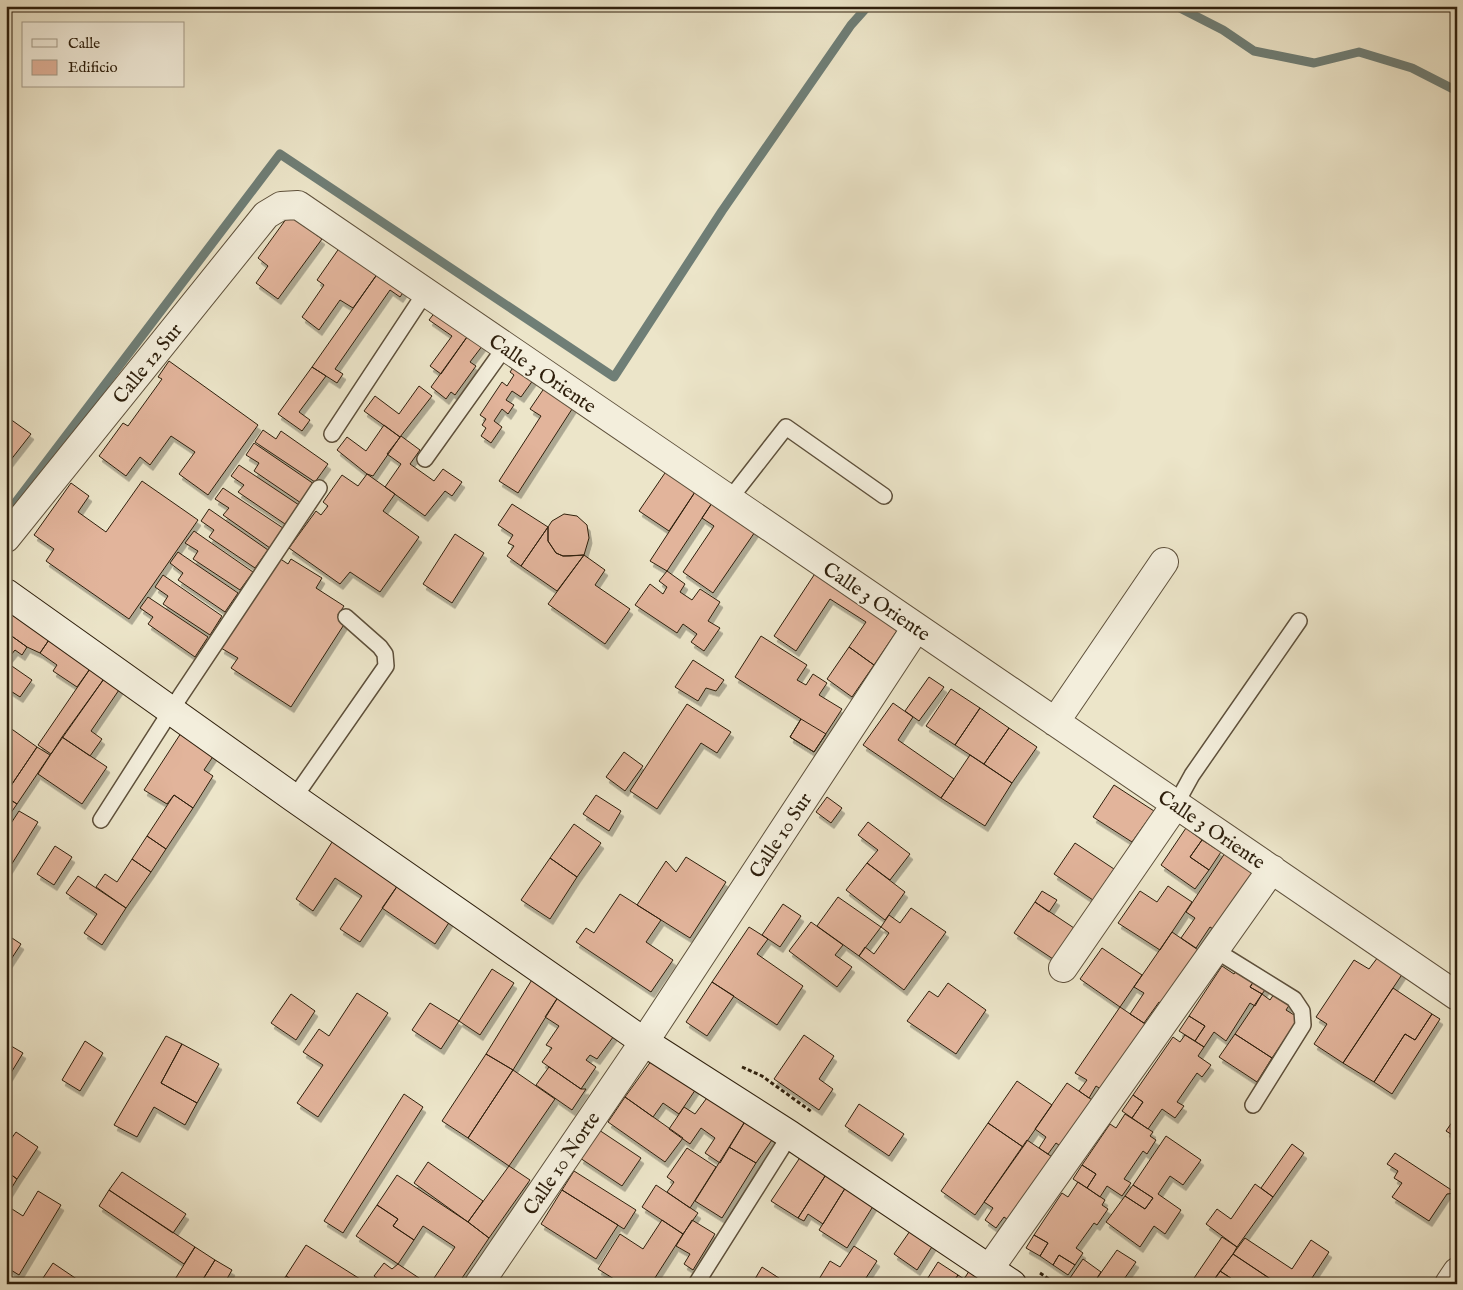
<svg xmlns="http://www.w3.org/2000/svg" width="1463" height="1290" font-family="'IM FELL English',serif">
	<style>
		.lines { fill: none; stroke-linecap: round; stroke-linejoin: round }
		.stream { stroke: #6f7e76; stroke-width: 9 }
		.building { fill: #e2b49b; stroke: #2e1f0c; filter: url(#shadow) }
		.service-casing { stroke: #5e503b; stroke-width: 18 }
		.minor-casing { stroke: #5e503b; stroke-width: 30 }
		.secondary-casing { stroke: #2e1f0c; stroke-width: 30 }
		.path { stroke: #2e1f0c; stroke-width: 3; stroke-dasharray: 4 2.5; stroke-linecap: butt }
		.service { stroke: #f3eedc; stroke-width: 15 }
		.minor { stroke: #f3eedc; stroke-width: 28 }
		.secondary { stroke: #f3eedc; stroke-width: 28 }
		.labels { text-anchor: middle; stroke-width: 4; stroke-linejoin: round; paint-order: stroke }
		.street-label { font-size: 20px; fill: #2e1f0c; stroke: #f3eedc }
	</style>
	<defs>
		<filter id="shadow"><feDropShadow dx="3" dy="5.5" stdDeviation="0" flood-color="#0004"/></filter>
	</defs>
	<rect width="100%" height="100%" fill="#ece5c9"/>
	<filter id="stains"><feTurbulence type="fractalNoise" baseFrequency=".004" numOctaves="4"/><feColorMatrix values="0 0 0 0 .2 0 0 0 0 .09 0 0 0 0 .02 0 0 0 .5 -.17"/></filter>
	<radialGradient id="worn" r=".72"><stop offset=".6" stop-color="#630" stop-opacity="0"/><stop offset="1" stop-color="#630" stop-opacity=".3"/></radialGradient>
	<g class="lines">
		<!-- stream -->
		<path class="stream" d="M1170,6L1178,7L1223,30L1254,51L1314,63L1359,52L1412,68L1457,91
			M6,515L280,154L614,377L722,211L851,25L868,6"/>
	</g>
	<!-- building -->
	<path class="building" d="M289,215L322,239L278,299L256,283L268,266L258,258Z
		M340,247L378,273L353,308L340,300L319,330L302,317L324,285L317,280Z
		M378,273L407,287L400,297L390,290L335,369L343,374L337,383L312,367Z
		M439,307L472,330L441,374L430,366L452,336L429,320Z
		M472,330L483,345L470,362L476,366L455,395L451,392L446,399L431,387Z
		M169,361L258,425L208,495L179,474L195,452L171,436L150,465L140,457L126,476L99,456L123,423L128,426L162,379L158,377Z
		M517,362L536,376L521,397L512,391L506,400L514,405L508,414L502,409L494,421L502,427L491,443L481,436L486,428L482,425L486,419L480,415L502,382L507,386L514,375L510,372Z
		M312,367L326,376L299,412L310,420L302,431L278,414Z
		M419,386L432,396L400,437L364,411L375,396L399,414Z
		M545,387L574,406L518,493L499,481L541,416L530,409Z
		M6,416L31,434L6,466Z
		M384,425L400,437L373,476L367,474L337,450L347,437L366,451Z
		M263,430L276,439L281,431L328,464L315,482L255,442Z
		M401,436L420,450L410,464L434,481L443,469L462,482L452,496L445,491L425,516L385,487L401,464L387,454Z
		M254,443L314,484L301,503L254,471L259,463L246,455Z
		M239,465L299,505L285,524L238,492L244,485L231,476Z
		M667,470L697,489L669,531L639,511Z
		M367,474L395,494L383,511L419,537L380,592L350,572L340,584L289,548L316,511L321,515L328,506L323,502L342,475L358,486Z
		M142,481L198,520L129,619L46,561L54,549L34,535L71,483L89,496L78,512L106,532Z
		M223,488L283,528L270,548L223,515L229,508L215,499Z
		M697,489L714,500L667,571L650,561Z
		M714,500L757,529L713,593L683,572L714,526L702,518Z
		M512,504L548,527L521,566L507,556L514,546L508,543L513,535L498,525Z
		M209,509L268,550L255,568L209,537L214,530L201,521Z
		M564,514L577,516L587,525L589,538L584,555L563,556L556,553L548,541V527L552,521Z
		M548,527V541L556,553L563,556H570L584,555L557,591L521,566Z
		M194,531L253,572L240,590L193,559L198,551L185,543Z
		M455,534L484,553L452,603L423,584Z
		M178,552L238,593L225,612L178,580L183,573L170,563Z
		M584,555L605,570L595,585L630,609L605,644L548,604Z
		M279,558L288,564L291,559L322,578L316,588L344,606L338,615L345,623L291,707L231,668L238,658L221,648Z
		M667,571L685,584L680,592L692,600L700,589L720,602L708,621L720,628L704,651L691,642L697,634L683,624L677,633L635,605L650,584L663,594L667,587L659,581Z
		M816,572L900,626L874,665L849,647L866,622L830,599L796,651L774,636Z
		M163,575L222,616L210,635L163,604L168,596L155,587Z
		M148,597L208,637L195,657L148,624L153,617L140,608Z
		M6,607L51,637L40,653L27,647L6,632Z
		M6,632L27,647L22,655L15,650L6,661Z
		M761,636L807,665L797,680L806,685L813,674L827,683L819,695L842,709L814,752L790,737L801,719L735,677Z
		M51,637L92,666L77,687L53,671L57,665L40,653Z
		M849,647L874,665L852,697L827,679Z
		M693,660L724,680L716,691L706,688L698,701L675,687Z
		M6,662L32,680L20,697L6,688Z
		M92,666L106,676L51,754L38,745Z
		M106,676L121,687L91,731L102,739L90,756L62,737Z
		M929,677L944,687L919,721L905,711Z
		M951,689L980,708L955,745L926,726Z
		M893,703L913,717L898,740L954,779L941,798L863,745Z
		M687,704L731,732L717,753L701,743L657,809L630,791Z
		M980,708L1009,728L984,764L955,745Z
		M801,719L826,734L814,752L790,737Z
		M6,725L37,747L6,793Z
		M1009,728L1037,747L1012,783L984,764Z
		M183,730L216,752L204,770L213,776L193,808L174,795L167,804L144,790Z
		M62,737L107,767L82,804L38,774Z
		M37,747L50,755L17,804L6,797V793Z
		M624,752L643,766L625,791L606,777Z
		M970,755L1012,783L985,826L941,798Z
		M1114,785L1154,811L1132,842L1093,817Z
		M174,795L193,808L166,849L147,836Z
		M596,795L621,811L609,831L583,814Z
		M6,797L17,804L6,820Z
		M827,797L842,808L831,823L816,812Z
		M19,811L38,822L8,870L6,868V831Z
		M868,822L910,854L890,880L867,863L878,850L858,835Z
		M574,824L601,843L577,877L550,858Z
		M1186,828L1202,840L1190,857L1209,870L1195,889L1161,865Z
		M147,836L166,849L151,872L132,859Z
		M334,839L400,882L360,942L340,929L362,896L335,878L313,911L296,899Z
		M1202,840L1221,852L1209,870L1190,857Z
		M1075,843L1114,869L1093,900L1054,874Z
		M55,846L72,857L54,885L37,874Z
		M1227,850L1262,874L1221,934L1210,927L1196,948L1181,938L1195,918L1186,912Z
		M686,857L726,882L690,938L637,905L666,861L676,872Z
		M550,858L577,877L550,919L521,900Z
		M132,859L151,872L126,908L96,887L105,874L117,882Z
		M867,863L905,892L885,920L846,890Z
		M78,876L126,908L102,945L84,933L97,914L66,893Z
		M400,882L452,918L435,944L382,908Z
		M1168,886L1192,902L1160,950L1118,923L1140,891L1157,902Z
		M1042,891L1057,900L1049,912L1035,902Z
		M620,894L661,920L646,942L673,960L651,992L576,942L586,928L594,933Z
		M838,897L881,927L859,956L817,926Z
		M1035,902L1074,928L1053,959L1014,933Z
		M783,904L801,916L780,947L762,935Z
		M911,908L946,932L904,990L859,956L865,947L874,954L889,933L881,927L889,915L900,923Z
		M811,922L843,945L835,955L852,967L837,987L789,951Z
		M749,927L768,939L757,954L803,986L777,1025L712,982Z
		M1172,932L1204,954L1169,1009L1159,1002L1144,1023L1130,1014L1144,993L1134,987Z
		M6,934L21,944L6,967Z
		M1102,948L1142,975L1120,1007L1080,979Z
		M1378,957L1403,973L1343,1063L1314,1044L1327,1024L1316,1017L1354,960L1369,969Z
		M1222,966L1234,974L1239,966L1256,978L1250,987L1262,994L1255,1006L1250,1003L1226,1041L1214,1032L1204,1047L1195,1041L1205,1026L1189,1016Z
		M492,969L514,983L480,1035L459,1021Z
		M533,978L560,994L513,1070L486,1054Z
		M1256,978L1268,986L1262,994L1250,987Z
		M712,982L734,996L707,1036L686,1022Z
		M948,983L986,1010L956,1054L907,1021L929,991L938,997Z
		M1393,988L1432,1014L1415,1040L1405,1034L1374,1082L1343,1063Z
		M1276,991L1292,1001L1286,1010L1299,1018L1272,1058L1235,1034L1262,994L1270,1000Z
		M357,993L388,1013L318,1117L297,1103L323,1065L303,1052L319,1029L329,1036Z
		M291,994L315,1011L296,1040L271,1023Z
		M560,994L616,1033L597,1059L590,1055L586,1060L596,1067L581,1089L542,1062L552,1048L546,1045L559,1026L545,1017Z
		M430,1003L459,1021L441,1049L412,1030Z
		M1120,1007L1154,1030L1110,1095L1096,1086L1089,1098L1079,1091L1087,1080L1075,1073Z
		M1432,1014L1440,1019L1392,1094L1374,1082L1405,1034L1415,1040Z
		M1189,1016L1205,1026L1195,1041L1179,1031Z
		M1235,1034L1272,1058L1257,1082L1219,1057Z
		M804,1035L834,1056L819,1079L833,1089L819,1110L774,1079Z
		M1185,1035L1204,1047L1198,1056L1211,1065L1202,1077L1197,1073L1177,1102L1184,1106L1175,1118L1162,1109L1148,1129L1132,1118L1143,1102L1133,1095L1173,1037L1180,1042Z
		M166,1036L182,1044L161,1083L197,1103L185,1125L154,1107L137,1137L114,1125Z
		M85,1041L103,1053L80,1091L62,1080Z
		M6,1043L23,1053L6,1081Z
		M182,1044L219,1064L197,1103L161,1083Z
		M657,1053L700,1083L679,1114L663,1103L653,1117L625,1097Z
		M486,1054L513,1070L468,1138L442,1121Z
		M549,1067L581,1089H586L572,1110L536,1085Z
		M513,1070L555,1099L509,1166L468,1138Z
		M1017,1081L1052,1105L1023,1147L988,1123Z
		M1067,1083L1101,1106L1069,1152L1056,1143L1048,1154L1039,1148L1046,1137L1035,1129Z
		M712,1091L749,1115L720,1163L705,1153L715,1138L701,1128L690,1144L669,1129L684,1107L695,1114Z
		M404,1094L423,1107L343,1233L324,1221Z
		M1133,1095L1143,1102L1132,1118L1122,1111Z
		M625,1097L683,1138L665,1162L608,1122Z
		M859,1104L904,1134L889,1156L845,1126Z
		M1125,1114L1153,1132L1150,1136L1156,1140L1147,1154L1143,1151L1124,1179L1131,1183L1122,1196L1107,1186L1100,1197L1087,1188L1096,1174L1082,1165L1110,1124L1116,1128Z
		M749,1115L776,1134L756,1163L729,1147Z
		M1457,1115V1138L1446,1131Z
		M988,1123L1023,1147L975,1215L941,1191Z
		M599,1130L641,1158L622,1186L580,1158Z
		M16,1132L38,1147L17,1179L6,1171V1146Z
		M1166,1136L1201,1160L1183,1185L1170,1176L1158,1194L1181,1210L1165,1234L1154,1226L1140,1247L1106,1222L1125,1196L1145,1209L1153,1198L1133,1185Z
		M1027,1140L1061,1163L1017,1226L1004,1217L996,1228L985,1220L993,1208L984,1202Z
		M1292,1144L1304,1153L1273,1197L1261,1188Z
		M729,1147L756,1163L722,1218L695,1201Z
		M687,1148L716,1167L690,1208L667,1192L674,1182L667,1177Z
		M803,1153L829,1170L798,1218L771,1201Z
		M1395,1153L1456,1193L1447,1194L1429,1221L1392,1197L1402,1183L1394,1178L1398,1171L1387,1164Z
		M428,1162L483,1201L468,1222L414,1183Z
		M1082,1165L1096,1174L1087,1188L1073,1179Z
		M509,1166L530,1180L489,1238L468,1222Z
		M829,1170L849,1182L823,1224L808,1214L804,1221L798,1218Z
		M6,1171L17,1179L6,1197Z
		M574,1171L636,1210L624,1229L562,1190Z
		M122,1172L186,1214L173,1233L109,1190Z
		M397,1175L468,1222L489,1238L458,1284H430L455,1247L423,1226L414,1240L393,1226L398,1219L377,1205Z
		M849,1182L877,1200L847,1248L819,1230Z
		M1078,1182L1105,1200L1102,1205L1108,1209L1097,1225L1094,1223L1076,1248L1083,1253L1075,1265L1059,1255L1053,1265L1040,1256L1048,1243L1034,1235L1062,1193L1068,1197Z
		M1255,1184L1273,1197L1237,1247L1206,1224L1217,1209L1231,1219Z
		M656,1185L698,1213L683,1234L642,1207Z
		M1133,1185L1153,1198L1145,1209L1125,1196Z
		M109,1190L195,1247L184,1264L99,1206Z
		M562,1190L618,1225L596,1259L541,1224Z
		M38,1191L61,1205L19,1275L6,1267V1218L12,1209L23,1216Z
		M377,1205L398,1219L393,1226L414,1240L398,1264L356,1236Z
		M662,1220L683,1234L651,1284H622L598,1269L620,1234L643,1249Z
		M692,1220L715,1234L693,1270L684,1264L690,1254L676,1246Z
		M910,1231L937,1239L917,1270L894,1254Z
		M1034,1235L1048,1243L1040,1256L1026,1248Z
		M1222,1237L1237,1247L1233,1254L1211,1284H1190Z
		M1245,1238L1292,1269L1311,1240L1329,1252L1308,1284H1278L1233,1254Z
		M306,1245L368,1284H299L286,1276Z
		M854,1246L877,1261L862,1284H816L830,1261L840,1267Z
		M195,1247L215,1260L200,1284H172Z
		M1117,1250L1136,1262L1122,1282L1125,1284H1093Z
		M1233,1254L1278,1284H1240L1220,1271Z
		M1059,1255L1075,1265L1068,1275L1053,1265Z
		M1083,1259L1101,1272L1093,1284H1079L1070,1278Z
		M215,1260L232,1270L224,1284H200Z
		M938,1262L958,1275L952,1284H924Z
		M53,1263L84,1284H39Z
		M384,1263L392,1269L398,1264L428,1284H385L374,1276Z
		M973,1265L988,1284H952L958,1275L964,1279Z
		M762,1267L788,1284H752Z
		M1220,1271L1235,1281L1233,1284H1211Z
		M286,1276L299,1284H281Z"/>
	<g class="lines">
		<!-- service casing -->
		<g class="service-casing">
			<path id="service" d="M332,434L425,293
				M425,459L505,347
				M729,500L786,427L884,496
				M294,798L386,666L385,654L380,647L346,617
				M1176,804L1192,775L1299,621
				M101,820L181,695L319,488
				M1215,950L1294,999L1302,1011L1303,1025L1253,1105
				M696,1284L790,1135"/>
		</g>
		<!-- minor casing -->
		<g class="minor-casing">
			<path id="minor" d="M6,538L266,215L281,206L298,205L1457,996
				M1055,722L1164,562
				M1063,968L1176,804
				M989,1269L1272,869
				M479,1284L652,1030L916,628
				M1449,1284L1457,1272"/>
		</g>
		<!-- secondary casing -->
		<g class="secondary-casing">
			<path id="secondary" d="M6,593L294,798L643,1041L790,1135L1012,1284"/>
		</g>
		<!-- path -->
		<path class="path" d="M742,1067L762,1076L812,1112
			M1040,1273L1056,1284"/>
		<!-- service -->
		<use href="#service" class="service"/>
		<!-- minor -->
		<use href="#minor" class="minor"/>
		<!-- secondary -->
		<use href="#secondary" class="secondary"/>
	</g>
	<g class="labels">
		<!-- street labels -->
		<g class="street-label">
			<text transform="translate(147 363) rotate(-51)" y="7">Calle 12 Sur</text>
			<text transform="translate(543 373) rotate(34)" y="7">Calle 3 Oriente</text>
			<text transform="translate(877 601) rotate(34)" y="7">Calle 3 Oriente</text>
			<text transform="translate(1212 829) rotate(34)" y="7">Calle 3 Oriente</text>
			<text transform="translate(780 835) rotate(-57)" y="7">Calle 10 Sur</text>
			<text transform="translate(561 1163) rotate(-56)" y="7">Calle 10 Norte</text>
		</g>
	</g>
	<!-- margin -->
	<rect width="1463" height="1290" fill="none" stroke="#ece5c9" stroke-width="25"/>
	<rect x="8" y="8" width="1448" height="1275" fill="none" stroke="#2e1f0c" stroke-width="2.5"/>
	<rect x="12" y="12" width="1438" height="1265" fill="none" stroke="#2e1f0c"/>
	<!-- legend -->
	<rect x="22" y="22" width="162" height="65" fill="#f3eedc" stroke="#a49b89"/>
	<rect x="32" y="39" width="25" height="8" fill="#f3eedc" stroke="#a49b89"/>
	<text x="68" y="48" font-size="15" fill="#2e1f0c">Calle</text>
	<rect x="32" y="60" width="25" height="15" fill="#e2b49b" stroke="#a49b89"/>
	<text x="68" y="72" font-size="15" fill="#2e1f0c">Edificio</text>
	<rect width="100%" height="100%" filter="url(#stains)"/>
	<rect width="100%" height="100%" fill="url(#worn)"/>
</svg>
